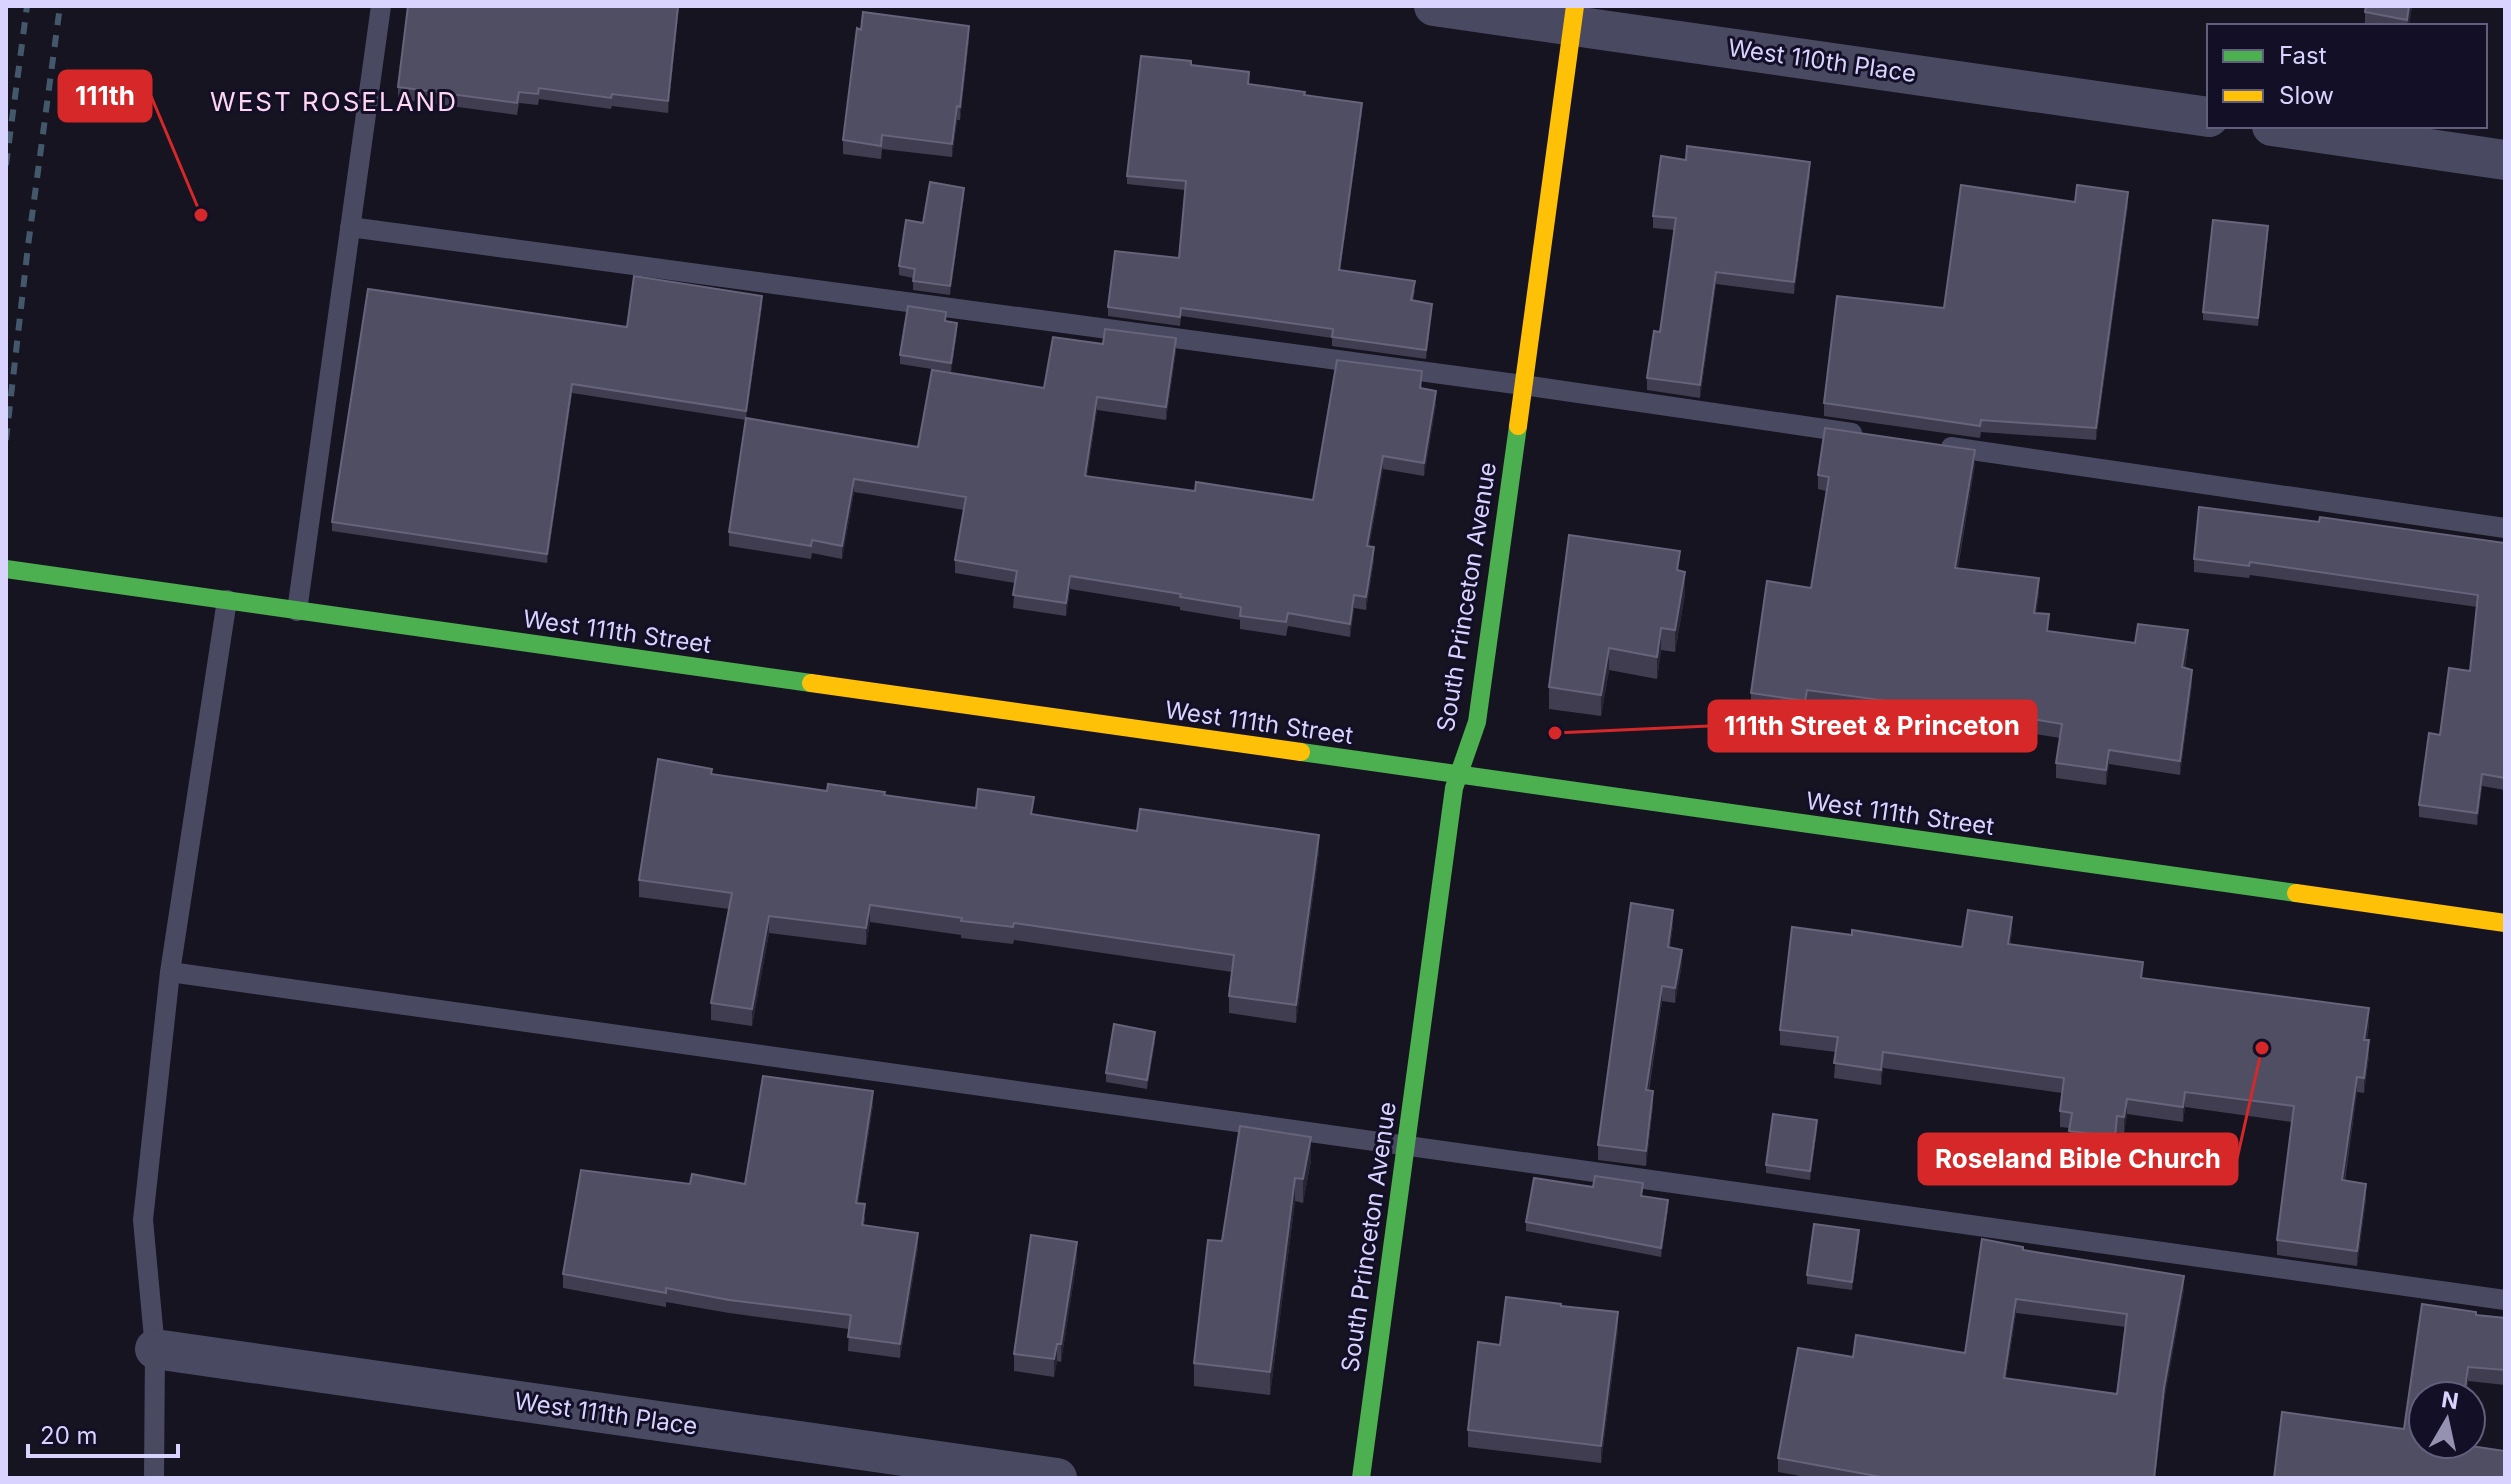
<svg xmlns="http://www.w3.org/2000/svg" width="2511" height="1484" font-family="Inter,sans-serif">
	<style>
		.lines { fill: none; stroke-linecap: round; stroke-linejoin: round }
		.lane { stroke: #4a4962; stroke-width: 20 }
		.street { stroke: #4a4962; stroke-width: 40 }
		.fast { stroke: #4caf50; stroke-width: 18 }
		.slow { stroke: #ffc107; stroke-width: 18 }
		.rail { stroke: #43596b; stroke-width: 6; stroke-dasharray: 12 10; stroke-linecap: butt }
		.wall { fill: #403d50; fill-rule: evenodd }
		.shaded-wall { fill: #282635 }
		.building { fill: #504e63; stroke: #66637b; stroke-width: 2; fill-rule: evenodd }
		.labels { text-anchor: middle; stroke-width: 6; stroke-linejoin: round; paint-order: stroke }
		.street-label { font-size: 24px; fill: #d9d4ff; stroke: #130f26 }
		.neighbourhood-label { font-size: 26px; letter-spacing: 2px; fill: #ffd6f0; stroke: #130f26 }
		.leader { fill: none; stroke: #d62828; stroke-width: 3 }
		.callout-dot { fill: #d62828; stroke: #130f26; stroke-width: 3 }
		.callout { fill: #d62828; stroke: #d62828; stroke-width: 3 }
		.callout-label { font-size: 26px; text-anchor: middle; font-weight: bold; fill: #fff }
	</style>
	<rect width="100%" height="100%" fill="#161421"/>
	<g class="lines">
		<!-- lane -->
		<path class="lane" d="M350,227L1523,385L1852,433
			M1951,447L2505,528
			M297,611L381,6
			M170,972L2505,1300
			M154,1478L155,1349L143,1220L170,972L227,600"/>
		<!-- street -->
		<path class="street" d="M1434,6L2209,117
			M2272,126L2505,160
			M155,1349L1057,1478"/>
		<!-- fast -->
		<path class="fast" d="M6,569L811,683
			M1301,752L2296,893
			M1361,1478L1454,788L1477,722L1518,426"/>
		<!-- slow -->
		<path class="slow" d="M1518,426L1575,6
			M811,683L1301,752
			M2296,893L2505,923"/>
		<!-- rail -->
		<path class="rail" d="M6,165L27,6
			M6,440L28,246L60,6"/>
	</g>
	<!-- wall -->
	<path class="wall" d="M408,6H679L668,113L612,106L611,109L539,99L538,105L519,103L517,115L398,99V87Z
		M2412,6L2409,26H2365V12Z
		M861,30L969,39L960,120H957L952,157L882,149L881,159L843,154V140Z
		M1191,65L1249,84L1304,95L1362,112L1340,270L1415,290L1413,301L1432,313L1426,359L1332,346V338L1181,316L1180,326L1108,316V307L1179,258L1185,190L1127,184V176Z
		M1686,160L1810,174L1794,294L1716,284L1700,398L1647,390V378L1660,332L1674,230L1653,228V216Z
		M964,196L950,295L913,290V278L899,275V266L923,223Z
		M2075,202L2128,204L2096,440L1981,432L1980,438L1824,416V403Z
		M2268,235L2258,326L2203,320V312Z
		M762,305L746,420L572,393L547,563L332,531V522L627,327Z
		M946,322L957,332L951,372L900,364V355Z
		M1103,344L1176,351L1166,420L1097,410L1087,476L1195,491L1313,500L1422,385L1421,388L1436,404L1424,476L1383,469L1369,547L1374,560L1366,610L1354,608L1350,637L1288,626L1286,636L1240,629V620L1180,610V607L1070,589L1066,616L1013,608L1015,583L955,573V560L964,510L854,492L842,559L812,553L811,559L729,546V532L918,447L1044,388Z
		M1975,464L1958,568L2039,593L2036,613L2049,632L2135,643L2188,645L2185,668L2192,684L2180,775L2109,764L2106,785L2056,778V763L2060,738L1940,719L1937,734L1887,726V715L1807,704L1805,715L1751,707V693L1811,588L1826,491L1818,489V475Z
		M2319,522L2505,543V790L2482,786L2477,825L2419,817V805L2440,735L2470,671L2477,607L2250,575L2249,578L2194,572V559Z
		M1680,571L1685,594L1675,652L1661,650L1657,679L1609,670L1601,716L1549,709V687Z
		M712,774L827,791L885,795L976,808L1034,814L1137,831L1319,852L1296,1023L1229,1013V996L1232,972L1014,940L1013,944L961,938V935L870,922L866,945L769,933L752,1026L711,1020V1003L729,909L639,897V880Z
		M1673,925L1670,948L1682,964L1675,1003L1662,1001L1649,1091L1653,1106L1646,1166L1598,1160V1145Z
		M2012,932L2010,944L2143,978L2369,1024L2367,1040L2369,1056L2364,1093L2357,1092L2345,1181L2366,1199L2357,1266L2277,1255V1240L2292,1122L2185,1107L2183,1122L2127,1114L2124,1133L2117,1132L2115,1152L2069,1147L2070,1128L2060,1127V1111L2062,1093L1883,1068L1881,1085L1834,1078L1836,1052L1780,1045V1030L1962,947Z
		M1155,1041L1147,1089L1106,1082V1073Z
		M873,1105L858,1203L865,1218L864,1225L918,1247L900,1358L848,1351L849,1329L729,1313L666,1302V1307L563,1288V1274L690,1184H745Z
		M1817,1129L1810,1180L1766,1173V1165Z
		M1311,1160L1303,1203L1295,1201L1270,1395L1194,1386V1363L1222,1241Z
		M1642,1197L1668,1209L1661,1257L1526,1231V1222Z
		M1859,1239L1852,1290L1807,1284V1275Z
		M2023,1251L2184,1289L2164,1401L2155,1478H1812L1778,1472V1458L1853,1357L1965,1353ZM2016,1313L2126,1327L2117,1394L2006,1378Z
		M1077,1259L1061,1362L1057,1361L1054,1377L1014,1371V1354Z
		M2422,1304L2476,1312V1315L2505,1318V1385L2468,1381L2466,1396H2423V1444H2459L2505,1451V1478H2274L2282,1412L2404,1429Z
		M1561,1306L1618,1330L1601,1463L1468,1447V1430L1500,1345Z"/>
	<!-- shaded-wall -->
	<path class="shaded-wall" d="M678,6H679L668,113V101Z
		M2409,6H2412L2409,26H2407Z
		M969,26V39L960,120V107Z
		M1362,103V112L1339,279V270Z
		M957,106V120L952,157V144Z
		M1810,162V174L1794,294V282Z
		M964,188V196L950,295V286Z
		M2128,192V204L2096,440V428Z
		M2268,226V235L2258,326V318Z
		M1716,272V284L1700,398V385Z
		M762,296V305L746,420V411Z
		M1432,304V313L1426,359V350Z
		M957,323V332L951,372V363Z
		M1176,338V351L1166,420V407Z
		M572,384V393L547,563V554Z
		M1436,391V404L1424,476V463Z
		M1097,397V410L1085,489V476Z
		M1975,450V464L1955,582V568Z
		M1383,456V469L1367,559V546Z
		M854,479V492L842,559V546Z
		M1374,547V560L1366,610V597Z
		M1685,572V594L1675,652V630Z
		M1070,576V589L1066,616V603Z
		M2039,578V593L2034,627V613Z
		M1354,595V608L1350,637V624Z
		M1661,628V650L1657,679V657Z
		M2188,630V645L2182,682V667Z
		M1609,648V670L1601,716V695Z
		M2192,670V684L2180,775V761Z
		M1940,704V719L1937,734V720Z
		M2109,750V764L2106,785V770Z
		M2482,774V786L2477,825V813Z
		M1319,835V852L1296,1023V1005Z
		M870,905V922L866,945V928Z
		M1673,910V925L1668,962V947Z
		M769,916V933L752,1026V1009Z
		M2012,917V932L2008,959V944Z
		M1682,950V964L1675,1003V988Z
		M1662,986V1001L1646,1105V1090Z
		M2369,1008V1024L2364,1055V1040Z
		M1155,1032V1041L1147,1089V1080Z
		M2369,1040V1056L2364,1093V1078Z
		M1883,1052V1068L1881,1085V1070Z
		M2357,1077V1092L2342,1196V1180Z
		M873,1091V1105L856,1217V1203Z
		M1653,1091V1106L1646,1166V1151Z
		M2185,1092V1107L2183,1122V1107Z
		M2127,1099V1114L2124,1133V1117Z
		M1817,1120V1129L1810,1180V1171Z
		M1311,1137V1160L1303,1203V1179Z
		M1295,1178V1201L1270,1395V1372Z
		M2366,1184V1199L2357,1266V1251Z
		M1668,1200V1209L1661,1257V1248Z
		M1859,1230V1239L1852,1290V1282Z
		M918,1233V1247L900,1358V1344Z
		M1077,1242V1259L1061,1362V1344Z
		M2184,1276V1289L2164,1401L2155,1478H2154L2164,1388Z
		M2016,1299V1313L2004,1391V1378Z
		M1618,1312V1330L1601,1463V1446Z
		M1057,1344V1361L1054,1377V1359Z
		M2468,1367V1381L2466,1396H2464Z"/>
	<!-- building -->
	<path class="building" d="M408,6H678L668,101L612,94L611,98L539,88L538,94L519,92L517,103L398,87Z
		M2366,6H2409L2407,20L2365,12Z
		M863,12L969,26L960,107L957,106L952,144L882,135L881,146L843,140L857,28L861,30Z
		M1141,56L1191,61V65L1249,72L1248,84L1305,92L1304,95L1362,103L1339,270L1415,281L1411,300L1432,304L1426,350L1332,337L1333,329L1181,308L1180,317L1108,307L1115,251L1179,258L1186,181L1127,176Z
		M1687,146L1810,162L1794,282L1716,272L1700,385L1647,378L1654,331L1660,332L1676,218L1653,216L1661,156L1686,160Z
		M930,182L964,188L950,286L913,281L915,269L899,266L906,220L923,223Z
		M1961,185L2075,202L2077,185L2128,192L2096,428L1981,420L1980,426L1824,403L1837,296L1944,308Z
		M2213,220L2268,226L2258,318L2203,312Z
		M634,276L762,296L746,411L572,384L547,554L332,522L368,289L627,327Z
		M908,306L946,312L945,321L957,323L951,363L900,355Z
		M1105,329L1176,338L1166,407L1097,397L1085,476L1195,491L1196,482L1313,500L1337,360L1422,371L1420,388L1436,391L1424,463L1383,456L1367,546L1374,547L1366,597L1354,595L1350,624L1288,613L1286,622L1240,616L1241,607L1180,597L1181,594L1070,576L1066,603L1013,595L1017,571L955,560L966,497L854,479L842,546L812,540L811,546L729,532L746,418L918,447L932,370L1044,388L1053,337L1103,344Z
		M1825,428L1975,450L1955,568L2039,578L2034,613L2049,614L2047,631L2135,643L2138,624L2188,630L2182,667L2192,670L2180,761L2109,750L2106,770L2056,763L2062,724L1940,704L1937,720L1887,711L1888,701L1807,690L1805,701L1751,693L1767,581L1811,588L1829,477L1818,475Z
		M2199,507L2319,522L2320,517L2505,543V778L2482,774L2477,813L2419,805L2429,733L2440,735L2449,668L2470,671L2478,595L2250,562L2249,566L2194,559Z
		M1569,535L1680,551L1677,570L1685,572L1675,630L1661,628L1657,657L1609,648L1601,695L1549,687Z
		M658,759L712,769L711,774L827,791L828,784L885,792L884,795L976,808L978,789L1034,797L1031,814L1137,831L1140,809L1319,835L1296,1005L1229,996L1234,955L1014,923L1013,927L961,921L962,918L870,905L866,928L769,916L752,1009L711,1003L732,893L639,880Z
		M1631,903L1673,910L1668,947L1682,950L1675,988L1662,986L1646,1090L1653,1091L1646,1151L1598,1145Z
		M1968,910L2012,917L2008,944L2143,962L2141,978L2369,1008L2364,1040H2369L2364,1078L2357,1077L2342,1180L2366,1184L2357,1251L2277,1240L2294,1106L2185,1092L2183,1107L2127,1099L2124,1117L2117,1116L2115,1137L2069,1131L2072,1113L2060,1111L2064,1078L1883,1052L1881,1070L1834,1063L1838,1037L1780,1030L1792,927L1852,935V930L1962,947Z
		M1114,1024L1155,1032L1147,1080L1106,1073Z
		M763,1076L873,1091L856,1203L865,1204L862,1225L918,1233L900,1344L848,1337L851,1315L729,1300L666,1288V1293L563,1274L581,1170L690,1184L692,1174L745,1184Z
		M1773,1114L1817,1120L1810,1171L1766,1165Z
		M1240,1126L1311,1137L1303,1179L1295,1178L1270,1372L1194,1363L1208,1240L1222,1241Z
		M1595,1176L1643,1183L1641,1196L1668,1200L1661,1248L1526,1222L1534,1178L1593,1187Z
		M1814,1224L1859,1230L1852,1282L1807,1275Z
		M1031,1235L1077,1242L1061,1344H1057L1054,1359L1014,1354Z
		M1982,1239L2023,1247V1250L2184,1276L2164,1388L2154,1478H1887L1778,1458L1798,1348L1853,1357L1856,1335L1965,1353ZM2016,1299L2127,1314L2117,1394L2004,1378Z
		M1506,1297L1561,1304V1306L1618,1312L1601,1446L1468,1430L1478,1342L1500,1345Z
		M2422,1304L2476,1312V1315L2505,1318V1370L2468,1367L2464,1396H2423V1444H2457L2505,1451V1478H2274L2282,1412L2404,1429Z"/>
	<g class="labels">
		<!-- street labels -->
		<g class="street-label">
			<text transform="translate(1822 61) rotate(8)" y="8">West 110th Place</text>
			<text transform="translate(1467 597) rotate(-81)" y="8">South Princeton Avenue</text>
			<text transform="translate(617 632) rotate(8)" y="8">West 111th Street</text>
			<text transform="translate(1259 723) rotate(8)" y="8">West 111th Street</text>
			<text transform="translate(1900 814) rotate(8)" y="8">West 111th Street</text>
			<text transform="translate(1369 1237) rotate(-82)" y="8">South Princeton Avenue</text>
			<text transform="translate(606 1414) rotate(8)" y="8">West 111th Place</text>
		</g>
		<!-- neighbourhood labels -->
		<g class="neighbourhood-label">
			<text x="334" y="111">WEST ROSELAND</text>
		</g>
	</g>
	<!-- callouts -->
	<path class="leader" d="M201 215L151 96M1555 733L1709 726M2262 1048L2237 1159"/>
	<g class="callout-dot">
		<circle cx="201" cy="215" r="8"/>
		<circle cx="1555" cy="733" r="8"/>
		<circle cx="2262" cy="1048" r="8"/>
	</g>
	<g class="callout">
		<rect x="59" y="71" width="92" height="50" rx="8"/>
		<rect x="1709" y="701" width="327" height="50" rx="8"/>
		<rect x="1919" y="1134" width="318" height="50" rx="8"/>
	</g>
	<g class="callout-label">
		<text x="105" y="105">111th</text>
		<text x="1872" y="735">111th Street &amp; Princeton</text>
		<text x="2078" y="1168">Roseland Bible Church</text>
	</g>
	<!-- border -->
	<rect width="2511" height="1484" fill="none" stroke="#d9d4ff" stroke-width="16"/>
	<!-- legend -->
	<rect x="2207" y="24" width="280" height="104" fill="#130f26" stroke="#625e7d" stroke-width="2"/>
	<rect x="2223" y="50" width="40" height="12" fill="#4caf50" stroke="#625e7d" stroke-width="2"/>
	<text x="2279" y="64" font-size="24" fill="#d9d4ff">Fast</text>
	<rect x="2223" y="90" width="40" height="12" fill="#ffc107" stroke="#625e7d" stroke-width="2"/>
	<text x="2279" y="104" font-size="24" fill="#d9d4ff">Slow</text>
	<!-- north arrow -->
	<g transform="translate(2447 1420) rotate(9)"><circle r="38" fill="#130f26" stroke="#625e7d" stroke-width="2"/>
	<path d="M0-6L14 30L0 20L-14 30Z" fill="#9591b1"/>
	<text y="-12" font-size="22" font-weight="bold" text-anchor="middle" fill="#d9d4ff">N</text>
	</g>
	<!-- scale -->
	<path d="M28 1444v12h150v-12" fill="none" stroke="#d9d4ff" stroke-width="4"/>
	<text x="40" y="1444" font-size="24" fill="#d9d4ff" stroke="#130f26" stroke-width="6" paint-order="stroke">20 m</text>
</svg>
